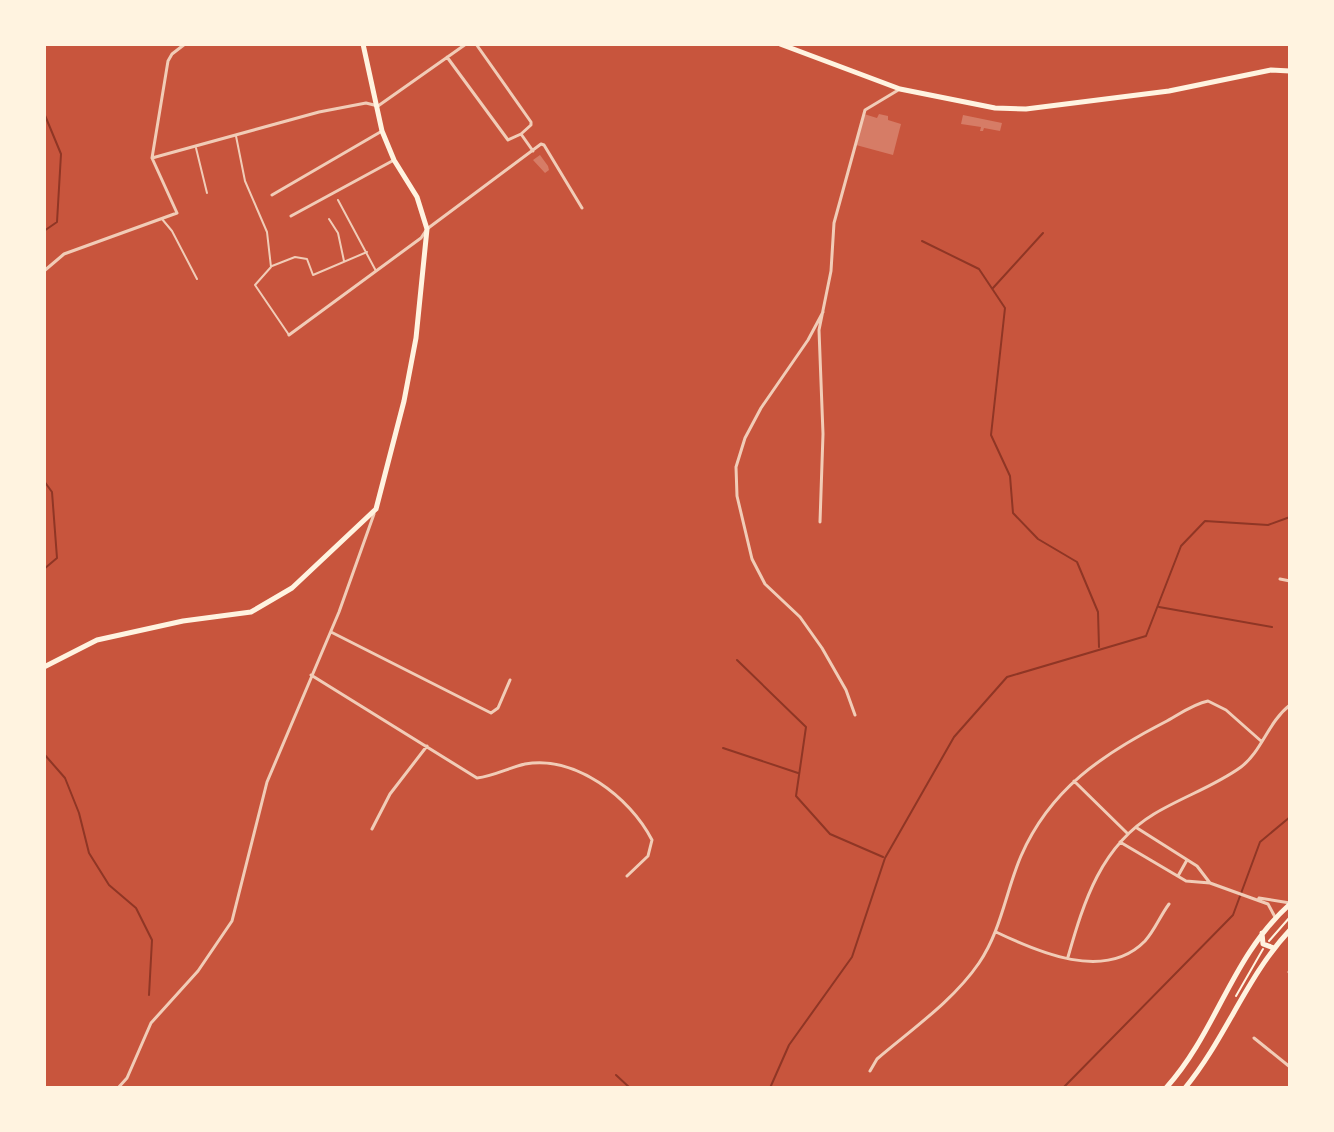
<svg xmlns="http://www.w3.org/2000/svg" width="1334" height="1132" font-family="'Noto Sans',sans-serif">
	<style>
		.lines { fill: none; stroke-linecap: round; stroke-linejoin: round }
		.stream { stroke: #8f3625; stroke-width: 2 }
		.building { fill: #d67c66 }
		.path { stroke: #fff3e0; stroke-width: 2 }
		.service { stroke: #f1ccb7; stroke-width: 2 }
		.minor { stroke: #f1ccb7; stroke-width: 3 }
		.secondary { stroke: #fff3e0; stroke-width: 5 }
	</style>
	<rect width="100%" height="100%" fill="#c8553d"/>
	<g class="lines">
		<!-- stream -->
		<path class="stream" d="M44,113L61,154L57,222L44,231
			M922,241L979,269L1005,308L991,435L1010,476L1013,513L1038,539L1077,562L1098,612L1099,647
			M993,288L1043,233
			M44,481L52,492L57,558L44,569
			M1159,607L1272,627
			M737,660L806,727L796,796L830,834L883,857
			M723,748L798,773
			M44,754L65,778L79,813L89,853L109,885L136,908L152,940L149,995
			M616,1075L630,1088
			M770,1088L789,1045L852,957L885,858L954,737L1007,677L1146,636L1181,546L1205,521L1268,525L1290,517
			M1063,1088L1233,915L1260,842L1290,817"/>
	</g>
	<!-- building -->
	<path class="building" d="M864,114L877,118L879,114L888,116V120L901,124L893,155L856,145Z
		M963,115L1002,123L1000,131L984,128L983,131H980L981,127L961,124Z
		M540,155L548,166L549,170L545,173L533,160Z"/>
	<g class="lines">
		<!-- path -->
		<path class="path" d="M1269,941L1290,917
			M1236,996L1263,949"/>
		<!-- service -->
		<path class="service" d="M236,136L245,181L267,232L271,267L255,285L289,335
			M196,148L207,193
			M338,200L376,271
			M162,219L172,231L197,279
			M329,219L338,233L344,261
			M272,266L295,257L307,259L313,275L367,252"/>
		<!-- minor -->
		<path class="minor" d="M476,44L531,122V125L521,134L533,151
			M447,57L508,140L521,134
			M152,158L319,112L366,103L378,106L466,44
			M272,195L382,131
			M291,216L394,160
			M44,271L64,254L177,213L152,158L168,61L172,54L185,44
			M823,312L808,340L761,408L745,438L736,467L737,496L752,559L765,584L800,617L822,648L846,690L855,715
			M289,335L421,238L427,229L541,144L544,145L582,208
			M820,522L823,434L819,330L831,271L834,223L865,110L900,89
			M1280,579L1290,581
			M331,632L491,713L498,708L510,680
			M311,675L477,778C494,776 508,768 525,764C575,755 630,797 652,840L648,856L627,876
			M1074,781L1127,833
			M1137,828L1197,866L1210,883
			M372,829L390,794L427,746
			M1120,842L1186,881L1210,883L1268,904L1275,917
			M1178,876L1187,860
			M1259,898L1290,903
			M996,932C1038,952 1105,982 1145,941C1155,930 1160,916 1169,904
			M1068,957C1084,901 1101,846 1154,814C1182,797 1215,786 1241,767C1262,751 1268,722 1290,705
			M1289,972L1290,973
			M1254,1038L1290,1067
			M870,1071L877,1059C912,1029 953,1001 979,963C1001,931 1006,891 1021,856C1050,789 1103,754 1165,722C1178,715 1193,704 1208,701L1226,710L1261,741
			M118,1088L127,1078L151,1023L198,971L232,921L267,782L339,612L374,514"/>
		<!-- secondary -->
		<path class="secondary" d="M780,44L900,89L995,108L1026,109L1169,91L1271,70L1290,71
			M44,667L97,640L183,621L251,612L292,588L376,509L404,401L416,338L427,229L417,197L394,160L382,131L363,44
			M1262,933L1263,944L1274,948
			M1166,1088C1218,1030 1230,958 1290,904
			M1185,1088C1226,1038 1246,977 1290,930"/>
	</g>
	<!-- border -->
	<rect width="1334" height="1132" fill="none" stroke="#fff3e0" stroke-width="92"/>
</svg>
